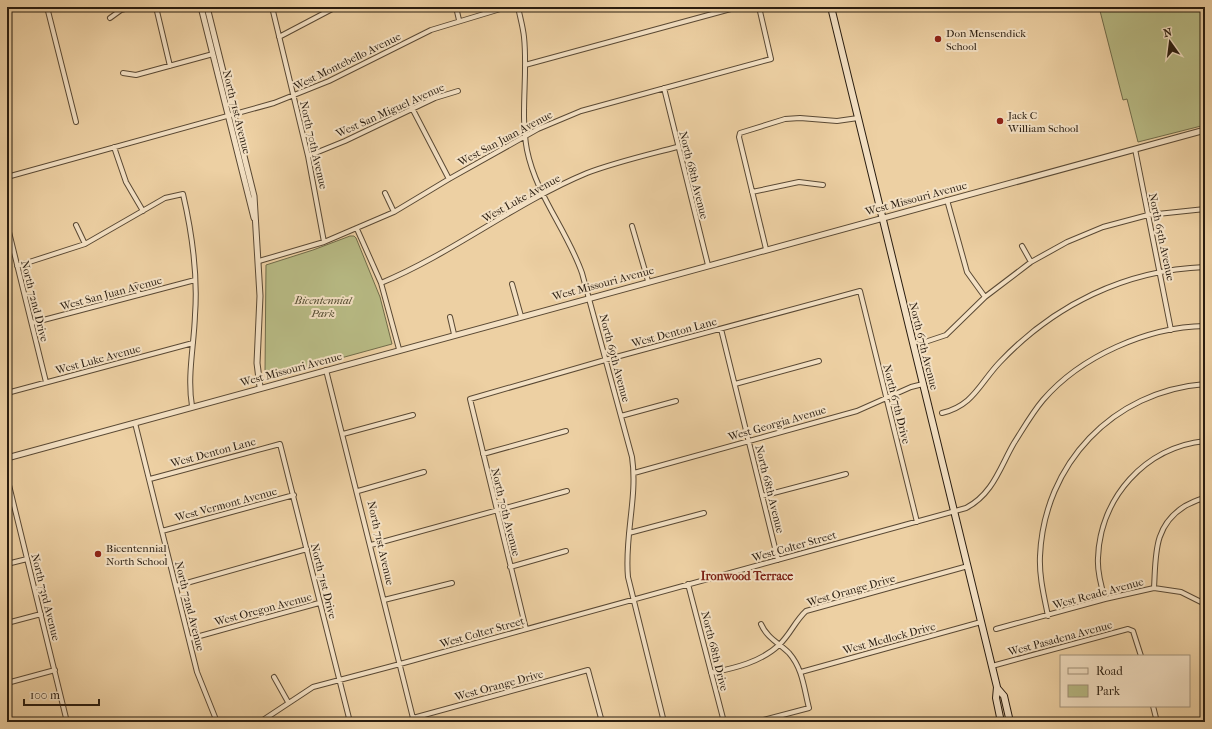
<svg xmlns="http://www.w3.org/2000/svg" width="1212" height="729" font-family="'IM FELL French Canon',serif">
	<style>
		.green { fill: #b8bb85; stroke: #706c4a }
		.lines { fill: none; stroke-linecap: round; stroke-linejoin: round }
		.minor-casing { stroke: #5a4934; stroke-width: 6 }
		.tertiary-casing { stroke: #5a4934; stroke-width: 7 }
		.secondary-casing { stroke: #291c0f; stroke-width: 8 }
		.minor { stroke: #f3e0c3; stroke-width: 4 }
		.tertiary { stroke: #f3e0c3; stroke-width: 5 }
		.secondary { stroke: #f3e0c3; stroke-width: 6 }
		.poi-dot { fill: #8f2418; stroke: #f3e0c3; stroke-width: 1.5 }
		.labels { text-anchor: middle; stroke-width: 4; stroke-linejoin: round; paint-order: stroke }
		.poi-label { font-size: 11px; fill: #291c0f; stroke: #f3e0c3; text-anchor: start }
		.street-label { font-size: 11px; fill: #291c0f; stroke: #f3e0c3 }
		.park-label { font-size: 11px; font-style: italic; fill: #544c32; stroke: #f3e0c3 }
		.neighbourhood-label { font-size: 12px; font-weight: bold; fill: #7a1f14; stroke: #f3e0c3 }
	</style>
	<rect width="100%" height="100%" fill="#edd0a3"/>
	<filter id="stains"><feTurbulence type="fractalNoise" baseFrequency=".005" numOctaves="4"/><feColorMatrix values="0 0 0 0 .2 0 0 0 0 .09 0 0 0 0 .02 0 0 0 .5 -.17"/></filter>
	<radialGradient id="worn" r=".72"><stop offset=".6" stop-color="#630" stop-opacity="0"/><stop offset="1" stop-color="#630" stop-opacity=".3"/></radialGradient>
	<!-- green -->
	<path class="green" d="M1099,7H1205V125L1138,142L1127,99L1123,100Z
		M350,236H354L356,238L380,297L392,344L268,378L265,372L266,265L313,250Z"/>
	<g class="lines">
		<!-- minor casing -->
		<g class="minor-casing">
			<path id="minor" d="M47,7L76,122
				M156,7L170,66
				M272,7L308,156L324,242
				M456,7L459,20
				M518,7C520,17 523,27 524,37C528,75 520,113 527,150C536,195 567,230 582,273L632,457C638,497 624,537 628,577L664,722
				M110,18L121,10L132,7
				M279,37L336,7
				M525,65L738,7
				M123,73L136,75L213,54
				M664,88L708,265
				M412,108L449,179
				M114,147L126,182L143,211
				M1135,149L1171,330
				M308,156L345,141L435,98L458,91
				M7,177L274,103L329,81L431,30L507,7
				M752,192L799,182L823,185
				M385,193L394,212
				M947,200L967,272L985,297
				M7,224L46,382
				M76,225L85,244
				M632,226L648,281
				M357,229L381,283L399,349
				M1022,246L1031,262
				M766,249L739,137L740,133L785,119L800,118L837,121L858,118
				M259,261L324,242L394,212L449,179L538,129L581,111L771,59L759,7
				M17,266L85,244L165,198L183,194C192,233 198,275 195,315C194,346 187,376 192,406
				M381,283C453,253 515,203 587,173C616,162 647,155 677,147
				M512,284L521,316
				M136,285L139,295
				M450,317L454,334
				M32,323L195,280
				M721,329L778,560
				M925,342L946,335L985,297L1031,262L1067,242L1103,227L1148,215L1205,209
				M326,370L414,722
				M735,384L819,361
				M7,393L193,343
				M942,413C974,405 979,384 1000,362C1054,305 1125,270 1205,267
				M621,416L676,401
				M135,423L197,672L217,722
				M343,434L413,415
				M483,454L566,431
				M634,473L857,411L911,387L923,384
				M7,477L67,722
				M150,479L280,444L350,722
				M358,491L424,472
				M762,496L846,474
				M162,531L294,495
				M629,533L704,513
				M371,545L567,491
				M7,564L27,559
				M510,567L566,551
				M688,584L724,722
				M176,586L307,549
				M1154,588C1156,555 1153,526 1185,506C1191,503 1198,499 1205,498
				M1105,599C1101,586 1097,572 1098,558C1100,498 1145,447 1205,441
				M384,600L452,583
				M1048,616C1044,596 1039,576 1040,556C1044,464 1113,391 1205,384
				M7,623L41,614
				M526,629L470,399L605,360L860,291L917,522
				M996,629L1105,599L1154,588L1181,592L1205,604
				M189,639L319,603
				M992,666L1128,629L1133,631L1141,656
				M801,672L981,622
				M711,673C735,668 761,662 779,645C790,635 795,621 806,611L968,566
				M274,677L288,702
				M7,683L55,670
				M1153,706L1157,722
				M413,718L588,670L602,722
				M260,722L313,687L400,664L966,508C993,494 1000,467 1014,443C1023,429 1032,413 1043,400C1081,356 1147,327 1205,326
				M756,722L809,708C804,689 803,669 789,653C779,643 767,638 761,624"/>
		</g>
		<!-- tertiary casing -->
		<g class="tertiary-casing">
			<path id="tertiary" d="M201,7L254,218
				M207,7L254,196L260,296L257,363L260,387
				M7,458L1205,130"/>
		</g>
		<!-- secondary casing -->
		<g class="secondary-casing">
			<path id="secondary" d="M831,7L997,687L996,698L1001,722
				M998,689L1004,696L1010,722"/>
		</g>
		<!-- minor -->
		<use href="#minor" class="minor"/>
		<!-- tertiary -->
		<use href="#tertiary" class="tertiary"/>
		<!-- secondary -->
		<use href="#secondary" class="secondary"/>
	</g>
	<!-- markers -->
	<g class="poi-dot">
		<circle cx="938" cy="39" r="4"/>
		<circle cx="1000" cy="121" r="4"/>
		<circle cx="98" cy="554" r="4"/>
	</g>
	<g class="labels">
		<!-- poi labels -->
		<g class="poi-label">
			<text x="946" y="37">Don Mensendick<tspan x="946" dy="13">School</tspan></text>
			<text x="1008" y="119">Jack C<tspan x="1008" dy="13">William School</tspan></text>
			<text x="106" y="552">Bicentennial<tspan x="106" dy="13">North School</tspan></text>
		</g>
		<!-- street labels -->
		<g class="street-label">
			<text transform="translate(347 61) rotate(-26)" y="4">West Montebello Avenue</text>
			<text transform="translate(390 110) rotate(-24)" y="4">West San Miguel Avenue</text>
			<text transform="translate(237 112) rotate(76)" y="4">North 71st Avenue</text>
			<text transform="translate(505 138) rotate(-28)" y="4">West San Juan Avenue</text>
			<text transform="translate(314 145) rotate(77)" y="4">North 70th Avenue</text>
			<text transform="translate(694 175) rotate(76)" y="4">North 68th Avenue</text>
			<text transform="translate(521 198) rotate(-29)" y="4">West Luke Avenue</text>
			<text transform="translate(916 198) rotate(-15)" y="4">West Missouri Avenue</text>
			<text transform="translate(1162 237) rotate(78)" y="4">North 65th Avenue</text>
			<text transform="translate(603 283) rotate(-15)" y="4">West Missouri Avenue</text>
			<text transform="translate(111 293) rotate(-15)" y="4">West San Juan Avenue</text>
			<text transform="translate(35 301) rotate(76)" y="4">North 72nd Drive</text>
			<text transform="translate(674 332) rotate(-15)" y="4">West Denton Lane</text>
			<text transform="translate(924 346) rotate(76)" y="4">North 67th Avenue</text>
			<text transform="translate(615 358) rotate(75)" y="4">North 69th Avenue</text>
			<text transform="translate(98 359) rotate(-15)" y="4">West Luke Avenue</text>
			<text transform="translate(291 369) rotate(-15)" y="4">West Missouri Avenue</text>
			<text transform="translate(897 404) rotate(76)" y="4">North 67th Drive</text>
			<text transform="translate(777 423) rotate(-16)" y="4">West Georgia Avenue</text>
			<text transform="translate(213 452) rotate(-15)" y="4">West Denton Lane</text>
			<text transform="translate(770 489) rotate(76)" y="4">North 68th Avenue</text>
			<text transform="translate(226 504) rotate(-15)" y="4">West Vermont Avenue</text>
			<text transform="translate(506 512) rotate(76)" y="4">North 70th Avenue</text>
			<text transform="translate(381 543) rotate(77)" y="4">North 71st Avenue</text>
			<text transform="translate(794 546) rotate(-16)" y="4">West Colter Street</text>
			<text transform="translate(324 581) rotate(76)" y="4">North 71st Drive</text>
			<text transform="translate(851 590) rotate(-16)" y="4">West Orange Drive</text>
			<text transform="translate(1098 593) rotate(-15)" y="4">West Reade Avenue</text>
			<text transform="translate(46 597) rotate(76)" y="4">North 73rd Avenue</text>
			<text transform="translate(190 606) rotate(76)" y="4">North 72nd Avenue</text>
			<text transform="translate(263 609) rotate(-15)" y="4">West Oregon Avenue</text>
			<text transform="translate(482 632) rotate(-16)" y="4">West Colter Street</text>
			<text transform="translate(889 638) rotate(-15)" y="4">West Medlock Drive</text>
			<text transform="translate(1060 638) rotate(-15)" y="4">West Pasadena Avenue</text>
			<text transform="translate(715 651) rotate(76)" y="4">North 68th Drive</text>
			<text transform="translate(499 685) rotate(-15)" y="4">West Orange Drive</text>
		</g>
		<!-- park labels -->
		<g class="park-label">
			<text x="323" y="304">Bicentennial<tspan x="323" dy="13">Park</tspan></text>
		</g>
		<!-- neighbourhood labels -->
		<g class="neighbourhood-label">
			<text x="747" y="580">Ironwood Terrace</text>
		</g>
	</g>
	<!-- margin -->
	<rect width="1212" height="729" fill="none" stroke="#edd0a3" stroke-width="24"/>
	<rect x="8" y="8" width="1196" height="713" fill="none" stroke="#291c0f" stroke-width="2"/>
	<rect x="12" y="12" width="1188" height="705" fill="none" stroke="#291c0f"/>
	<!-- legend -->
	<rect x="1060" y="655" width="130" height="52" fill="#f3e0c3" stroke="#a2927b"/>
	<rect x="1068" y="668" width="20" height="6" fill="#f3e0c3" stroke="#a2927b"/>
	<text x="1096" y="675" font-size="12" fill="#291c0f">Road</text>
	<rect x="1068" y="685" width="20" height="12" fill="#b8bb85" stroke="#a2927b"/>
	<text x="1096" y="695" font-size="12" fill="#291c0f">Park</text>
	<!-- north arrow -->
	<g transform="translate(1170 42) rotate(346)" stroke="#f3e0c3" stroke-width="3" paint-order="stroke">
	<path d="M0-3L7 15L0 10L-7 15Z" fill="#291c0f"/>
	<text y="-6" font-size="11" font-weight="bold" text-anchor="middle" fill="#291c0f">N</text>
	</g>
	<!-- scale -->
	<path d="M24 699v6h75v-6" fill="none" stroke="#291c0f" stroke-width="2"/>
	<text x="30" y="699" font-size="12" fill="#291c0f" stroke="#f3e0c3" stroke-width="3" paint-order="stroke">100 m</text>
	<rect width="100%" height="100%" filter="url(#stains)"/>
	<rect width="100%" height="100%" fill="url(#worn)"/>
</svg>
